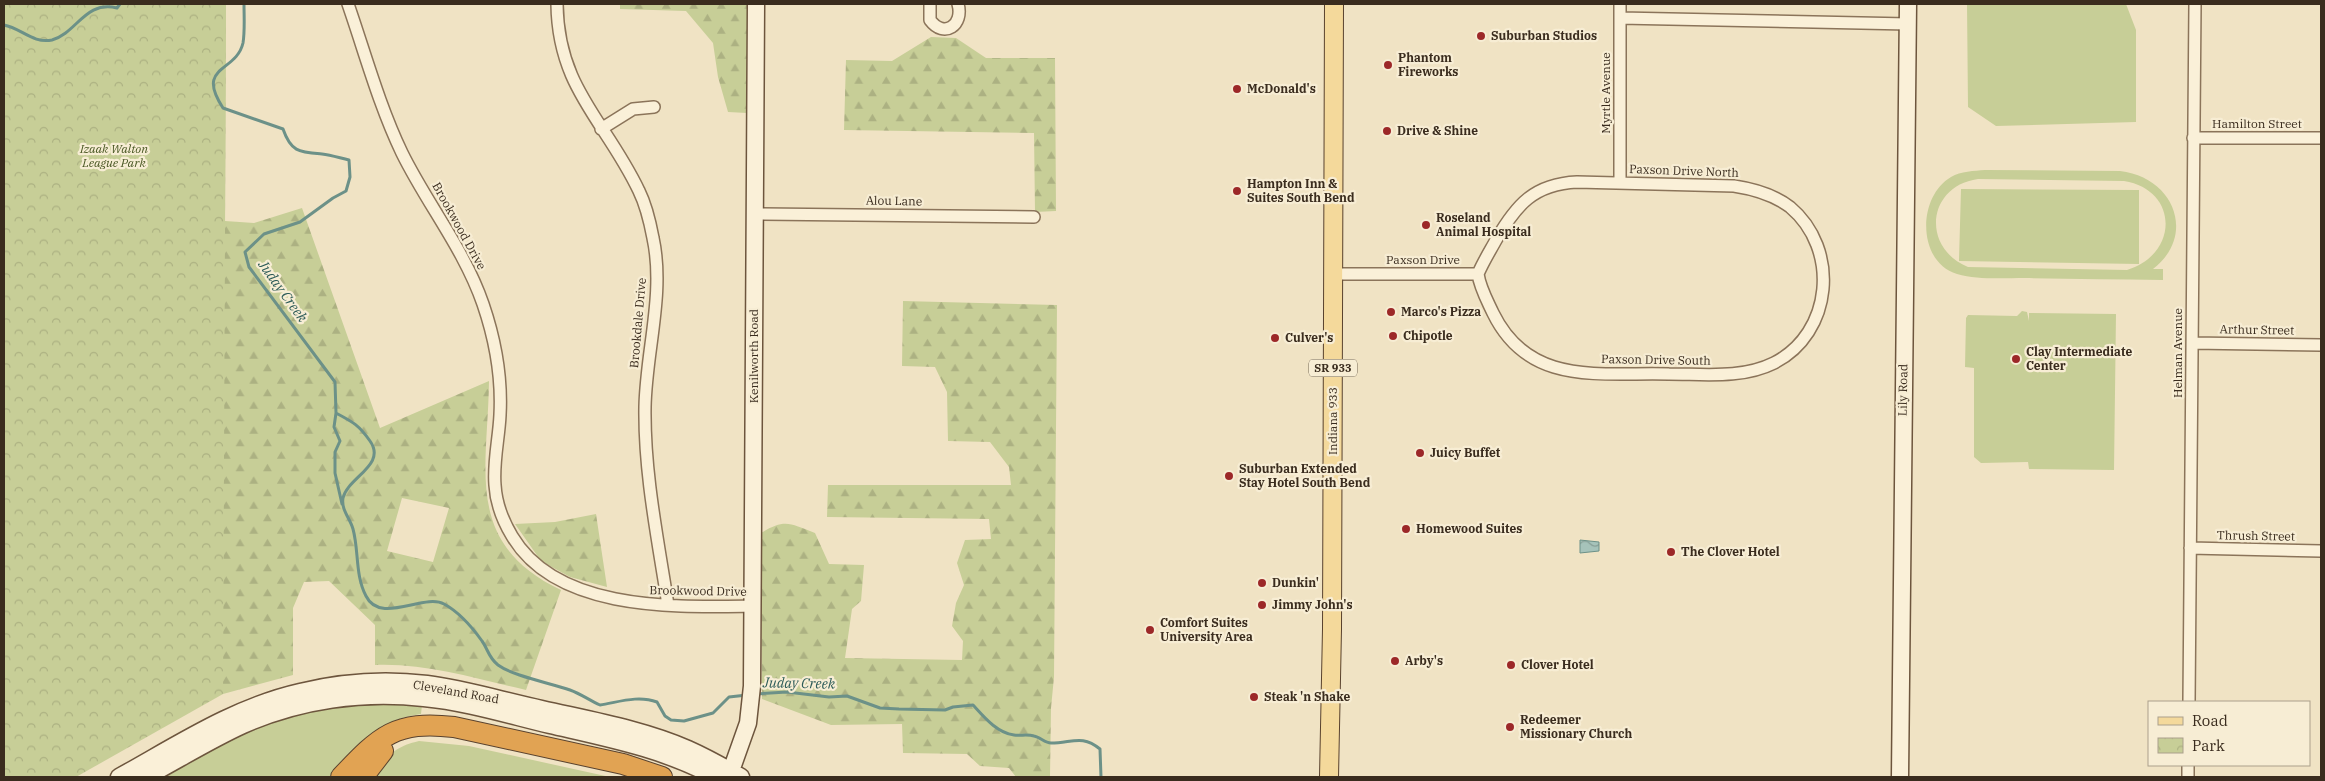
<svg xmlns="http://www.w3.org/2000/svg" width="2325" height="781" font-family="'IBM Plex Serif',serif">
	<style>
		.green { fill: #c7ce97; fill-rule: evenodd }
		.forest { fill: url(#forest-firs); fill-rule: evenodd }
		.park { fill: url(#park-crowns) }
		.water { fill: url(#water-waves); stroke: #6c9188 }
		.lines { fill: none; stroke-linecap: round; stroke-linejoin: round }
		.stream { stroke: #6c9188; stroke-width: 3 }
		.street-casing { stroke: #8b745a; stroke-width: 14 }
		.secondary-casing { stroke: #6d553d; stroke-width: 19 }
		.primary-casing { stroke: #59422e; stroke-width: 20 }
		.highway-casing { stroke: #59422e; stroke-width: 22 }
		.street { stroke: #faf0d8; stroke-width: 11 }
		.secondary { stroke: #faf0d8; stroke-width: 16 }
		.primary { stroke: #f4d99b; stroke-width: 18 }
		.highway { stroke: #e1a353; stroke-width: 20 }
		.poi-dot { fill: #9c2828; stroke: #f7edd4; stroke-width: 2 }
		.labels { text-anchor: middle; stroke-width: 4.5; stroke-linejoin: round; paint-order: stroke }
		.shield { fill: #f7edd4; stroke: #736655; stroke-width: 1 }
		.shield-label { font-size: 11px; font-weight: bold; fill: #3a2c1e }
		.poi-label { font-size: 12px; font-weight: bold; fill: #3a2c1e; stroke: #f7edd4; text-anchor: start }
		.street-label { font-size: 12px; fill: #3a2c1e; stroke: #f7edd4 }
		.park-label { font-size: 12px; font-style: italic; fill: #4a5824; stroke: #f7edd4 }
		.water-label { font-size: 14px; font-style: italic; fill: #2d5b58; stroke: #f7edd4 }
	</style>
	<defs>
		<pattern id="forest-firs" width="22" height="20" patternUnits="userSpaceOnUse" patternTransform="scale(1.25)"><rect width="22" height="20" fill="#c7ce97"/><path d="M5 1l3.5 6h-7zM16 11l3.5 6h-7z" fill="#acb182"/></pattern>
		<pattern id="park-crowns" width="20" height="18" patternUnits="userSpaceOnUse" patternTransform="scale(1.25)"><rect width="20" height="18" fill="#c7ce97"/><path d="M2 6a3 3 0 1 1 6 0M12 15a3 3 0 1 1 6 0" fill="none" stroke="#acb182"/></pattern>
		<pattern id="water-waves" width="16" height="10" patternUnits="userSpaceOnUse" patternTransform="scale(1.25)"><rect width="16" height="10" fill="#a6c3ba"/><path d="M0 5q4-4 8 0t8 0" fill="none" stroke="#889f97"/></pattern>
	</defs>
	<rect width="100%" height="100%" fill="#f0e3c4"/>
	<!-- green -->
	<path class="green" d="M1967,4H2126L2136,30V122L1996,126L1968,107Z
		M1985,170L2120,171C2174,177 2197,235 2153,269H2163V280C2117,279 2071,279 2025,278C2003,278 1978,280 1957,274C1917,262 1917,197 1951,177C1961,171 1974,171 1985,170ZM1978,179L2124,181C2179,190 2179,254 2127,270L1968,267C1921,248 1927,186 1978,179Z
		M1961,189L2139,190V264L1959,261Z
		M2022,311L2027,312L2029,321V313L2116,314L2114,470L2029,469L2028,462L1981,463L1974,457V368L1965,367L1966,318L1968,315L2017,316Z
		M385,702L422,705L421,714C376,720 359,746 329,777H166C206,753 245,727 290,715C321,706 353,705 385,702Z
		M419,741L469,746L610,777H371C387,757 393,747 419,741Z"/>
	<!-- forest -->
	<path class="forest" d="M4,4H226L225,221L254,223L302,208L380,428L489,381C488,470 463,543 561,590L526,690C476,679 427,663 375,665V625L329,581L304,582L293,608V675L223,694V680ZM402,498L449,508L433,562L387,551Z
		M620,4H748L747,113L728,112L718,77L713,43L686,11L620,9Z
		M931,37L956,38L986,58H1055L1056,211L1035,212L1034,133L844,130L846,60L892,61Z
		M903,301L1057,305L1054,677L1051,708L1050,777H1016L1009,768L980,766L967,754L903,753L902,724L831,725L762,699L761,533C786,518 790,524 815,533L829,564L864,565L861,601L852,609L845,658L962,660L963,641L952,626L956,603L964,585L957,563L965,540L991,539L989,519L827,517L828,485H1011L1009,467L990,442L948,441L947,392L935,367L902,366Z
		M596,514L607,587L570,577L541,561L515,524L555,522Z"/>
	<!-- park -->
	<path class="park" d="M4,4H226L223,694L76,777H4Z"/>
	<!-- water -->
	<path class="water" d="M1580,540L1599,542V551L1580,553Z"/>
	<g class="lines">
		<!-- stream -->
		<path class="stream" d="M244,4C244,16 245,31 243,43C236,73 195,65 223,108L283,129C291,152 299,152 322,154C331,155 340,158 349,160L350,177L346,191L333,198L300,222L264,234L245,252L249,267L335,382L336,413C353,422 359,425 370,441C387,465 348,477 343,498C341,510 350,518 353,529C359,551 355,575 366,596C380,625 424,593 444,604C459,612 472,627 482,641C488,649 488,657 498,665C513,676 550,683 570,690C581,694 589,700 600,705C619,702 638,695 657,702L665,716L671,720L684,721L713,713L729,697L747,695
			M4,25C21,28 33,44 52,40C77,33 85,0 117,8L120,4
			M336,413L334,427L340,441L335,452V473L342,504
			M756,694L787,692L829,697L847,696L880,708L899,709L945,710L953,707L973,705C984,717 997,733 1014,735C1021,736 1027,734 1034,736C1040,737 1045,743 1051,743C1072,743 1082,734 1100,749L1101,777"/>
		<!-- street casing -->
		<g class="street-casing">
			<path id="street" d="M348,4C365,53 379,105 402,153C427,204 464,249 483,304C495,339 502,378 500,415C499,438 493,462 495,485C496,503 503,521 512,536C557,612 676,607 753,606
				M557,4C558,89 606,121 639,191C646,205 650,222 653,238C665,293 646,351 645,407C644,473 658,540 668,605
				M930,4V20C944,39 964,25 958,4
				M1620,18L1908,24
				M601,129L633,109L654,107
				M2193,138H2321
				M1577,182L1734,186C1754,189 1773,194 1790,207C1840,249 1833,333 1774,363C1742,379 1704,374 1669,374C1600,372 1529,387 1493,313C1487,300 1480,288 1478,274C1483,262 1490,251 1496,240C1516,205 1534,184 1577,182Z
				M1620,183V4
				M755,214L1034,217
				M1333,274H1478
				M2193,343L2321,345
				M2190,548L2321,551
				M2189,702L2195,4
				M2188,777V765"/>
		</g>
		<!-- secondary casing -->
		<g class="secondary-casing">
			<path id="secondary" d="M731,771L748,723L752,686L756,4
				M119,777C177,745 234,707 300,692C341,682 385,679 427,684C466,689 504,701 542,709C590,720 642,729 688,749C706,757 724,767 741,777
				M146,777C178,760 210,740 243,725C299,700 363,691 424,698C466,702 508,715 550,725C606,738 664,749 715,777
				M1900,777L1908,4"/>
		</g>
		<!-- primary casing -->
		<g class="primary-casing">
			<path id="primary" d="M1329,777L1332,629L1334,4"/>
		</g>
		<!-- highway casing -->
		<g class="highway-casing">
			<path id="highway" d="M341,777C380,736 395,720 454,727L623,764L662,777
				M363,777L383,751"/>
		</g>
		<!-- street -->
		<use href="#street" class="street"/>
		<!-- secondary -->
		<use href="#secondary" class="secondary"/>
		<!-- primary -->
		<use href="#primary" class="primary"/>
		<!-- highway -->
		<use href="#highway" class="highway"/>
	</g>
	<!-- markers -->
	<g class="poi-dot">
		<circle cx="1481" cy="36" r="5"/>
		<circle cx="1388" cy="65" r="5"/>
		<circle cx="1237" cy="89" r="5"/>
		<circle cx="1387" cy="131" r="5"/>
		<circle cx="1237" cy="191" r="5"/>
		<circle cx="1426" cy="225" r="5"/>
		<circle cx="1391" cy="312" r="5"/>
		<circle cx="1393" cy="336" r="5"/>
		<circle cx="1275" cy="338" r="5"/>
		<circle cx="2016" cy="359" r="5"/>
		<circle cx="1420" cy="453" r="5"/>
		<circle cx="1229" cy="476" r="5"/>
		<circle cx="1406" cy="529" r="5"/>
		<circle cx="1671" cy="552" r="5"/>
		<circle cx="1262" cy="583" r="5"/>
		<circle cx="1262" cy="605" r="5"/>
		<circle cx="1150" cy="630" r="5"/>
		<circle cx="1395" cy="661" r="5"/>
		<circle cx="1511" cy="665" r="5"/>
		<circle cx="1254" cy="697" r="5"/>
		<circle cx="1510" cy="727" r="5"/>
	</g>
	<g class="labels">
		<!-- shield labels -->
		<rect class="shield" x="1309" y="359.5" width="48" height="17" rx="4"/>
		<g class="shield-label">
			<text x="1333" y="372">SR 933</text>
		</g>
		<!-- poi labels -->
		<g class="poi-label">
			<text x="1491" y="40">Suburban Studios</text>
			<text x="1398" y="62">Phantom<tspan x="1398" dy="14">Fireworks</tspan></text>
			<text x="1247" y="93">McDonald's</text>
			<text x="1397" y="135">Drive &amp; Shine</text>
			<text x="1247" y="188">Hampton Inn &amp;<tspan x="1247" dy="14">Suites South Bend</tspan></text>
			<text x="1436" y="222">Roseland<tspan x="1436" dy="14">Animal Hospital</tspan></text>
			<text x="1401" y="316">Marco's Pizza</text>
			<text x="1403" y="340">Chipotle</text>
			<text x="1285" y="342">Culver's</text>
			<text x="2026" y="356">Clay Intermediate<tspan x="2026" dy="14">Center</tspan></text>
			<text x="1430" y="457">Juicy Buffet</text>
			<text x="1239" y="473">Suburban Extended<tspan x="1239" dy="14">Stay Hotel South Bend</tspan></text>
			<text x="1416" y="533">Homewood Suites</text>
			<text x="1681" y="556">The Clover Hotel</text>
			<text x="1272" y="587">Dunkin'</text>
			<text x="1272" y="609">Jimmy John's</text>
			<text x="1160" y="627">Comfort Suites<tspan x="1160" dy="14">University Area</tspan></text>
			<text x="1405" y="665">Arby's</text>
			<text x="1521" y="669">Clover Hotel</text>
			<text x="1264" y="701">Steak 'n Shake</text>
			<text x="1520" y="724">Redeemer<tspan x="1520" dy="14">Missionary Church</tspan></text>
		</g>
		<!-- street labels -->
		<g class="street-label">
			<text transform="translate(1606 93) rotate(-90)" y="4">Myrtle Avenue</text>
			<text x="2257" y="128">Hamilton Street</text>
			<text transform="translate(1684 171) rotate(2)" y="4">Paxson Drive North</text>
			<text transform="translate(894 201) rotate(1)" y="4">Alou Lane</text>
			<text transform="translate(459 226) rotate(61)" y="4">Brookwood Drive</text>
			<text x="1423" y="264">Paxson Drive</text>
			<text transform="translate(638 323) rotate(-85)" y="4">Brookdale Drive</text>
			<text transform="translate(2257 330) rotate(1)" y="4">Arthur Street</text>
			<text transform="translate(2178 353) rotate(-90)" y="4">Helman Avenue</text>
			<text transform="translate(754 356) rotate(-90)" y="4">Kenilworth Road</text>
			<text transform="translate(1656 360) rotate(1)" y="4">Paxson Drive South</text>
			<text transform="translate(1903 390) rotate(-89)" y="4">Lily Road</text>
			<text transform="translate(1333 421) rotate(-90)" y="4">Indiana 933</text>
			<text transform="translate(2256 536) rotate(1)" y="4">Thrush Street</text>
			<text transform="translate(698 591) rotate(1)" y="4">Brookwood Drive</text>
			<text transform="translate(456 692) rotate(10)" y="4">Cleveland Road</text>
		</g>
		<!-- park labels -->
		<g class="park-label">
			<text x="114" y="153">Izaak Walton<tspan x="114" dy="14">League Park</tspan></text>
		</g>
		<!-- water labels -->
		<g class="water-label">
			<text transform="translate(283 291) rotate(54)" y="5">Juday Creek</text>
			<text transform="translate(799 683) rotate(1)" y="5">Juday Creek</text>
		</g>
	</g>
	<!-- border -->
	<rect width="2325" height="781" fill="none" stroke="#3a2c1e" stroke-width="10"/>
	<!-- legend -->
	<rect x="2148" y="701" width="162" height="65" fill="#f7edd4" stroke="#aba08b"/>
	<rect x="2158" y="717" width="25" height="8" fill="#f4d99b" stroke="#aba08b"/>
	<text x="2192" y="726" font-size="15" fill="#3a2c1e">Road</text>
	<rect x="2158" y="738" width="25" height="15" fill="url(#park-crowns)" stroke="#aba08b"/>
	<text x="2192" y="751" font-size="15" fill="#3a2c1e">Park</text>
</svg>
